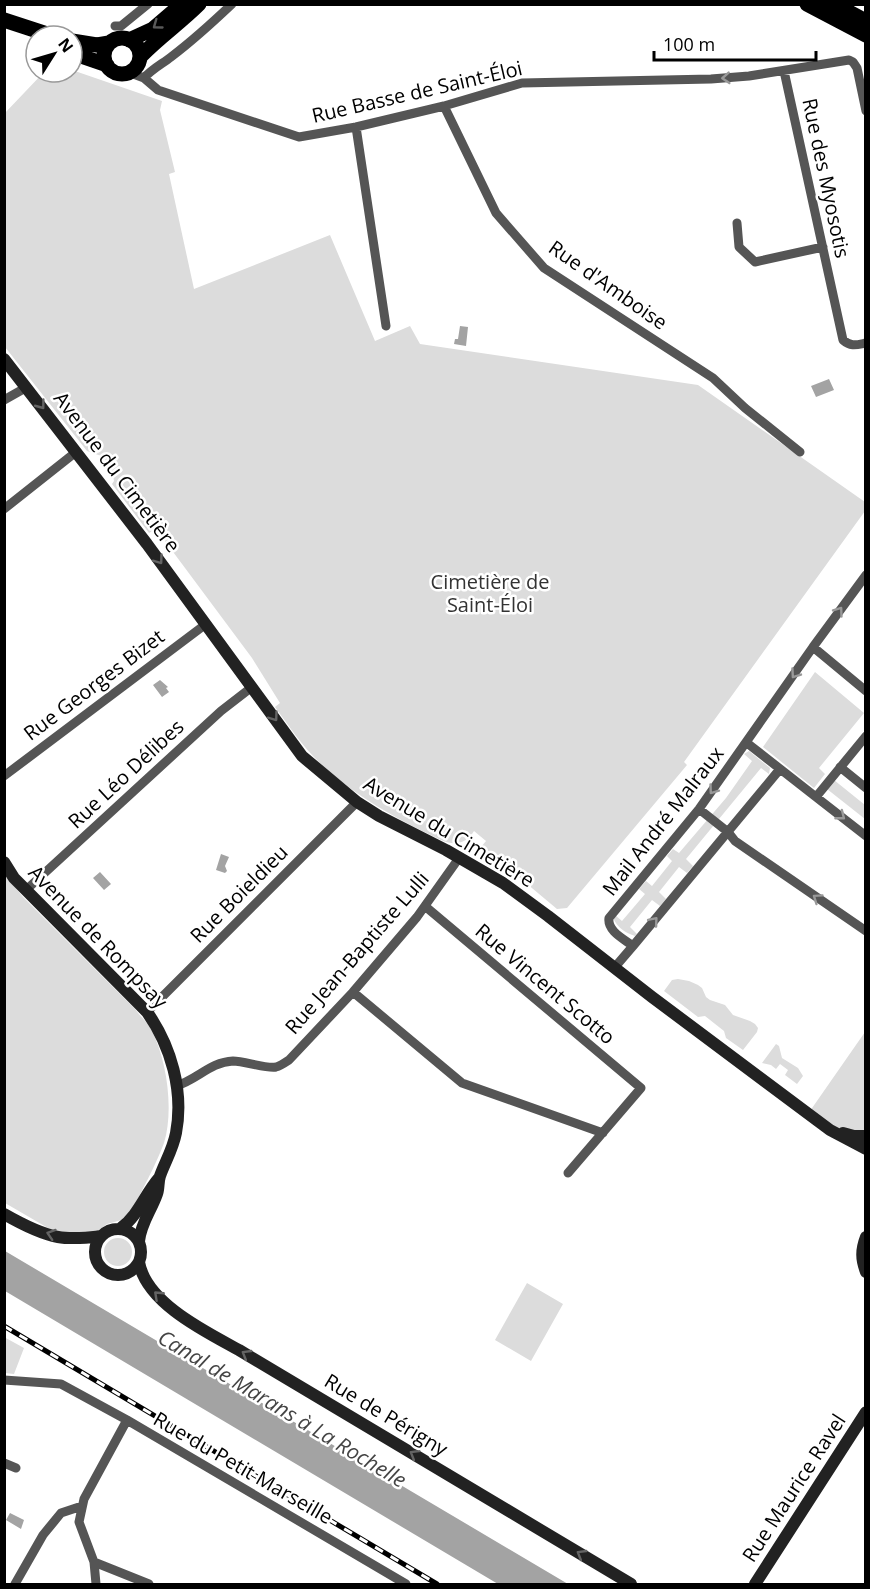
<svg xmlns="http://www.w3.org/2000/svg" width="870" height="1589" font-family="'Open Sans',sans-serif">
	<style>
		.green { fill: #dcdcdc }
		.water { fill: #a3a3a3 }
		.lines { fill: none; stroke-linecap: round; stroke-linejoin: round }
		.street { stroke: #555; stroke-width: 9 }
		.secondary { stroke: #222; stroke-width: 12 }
		.primary { stroke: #000; stroke-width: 15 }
		.rail-casing { stroke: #000; stroke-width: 5 }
		.rail { stroke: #fff; stroke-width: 3; stroke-dasharray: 9; stroke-linecap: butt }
		.oneway { stroke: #595959 }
		.oneway2 { stroke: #999 }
		.oneway3 { stroke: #646464 }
		.labels { text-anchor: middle; stroke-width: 5; stroke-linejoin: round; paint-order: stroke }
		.street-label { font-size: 20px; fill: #000; stroke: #fff }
		.park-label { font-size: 20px; fill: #333; stroke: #fff }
		.water-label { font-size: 21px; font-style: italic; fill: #444; stroke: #fff }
	</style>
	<rect width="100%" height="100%" fill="#fff"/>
	<!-- green -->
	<path class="green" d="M72,70L162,101L160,110L175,172L169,174L194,289L330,235L375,341L410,326L420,344L698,385L865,502V511L684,762L687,765L567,908L557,909L501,862L500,863L481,847L486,841L474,831C466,844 455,846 441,840C397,819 354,796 319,762C302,746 289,726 275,707L280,703L252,658L156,529L149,533L112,484L114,481L113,475L104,457L87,451L5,347L4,114L44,72H72Z
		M815,672L864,713L819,768L825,774L814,788L763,747Z
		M749,751L770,768L769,774L761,768L686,859L693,866L687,873L679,867L659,892L666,899L660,906L652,900L630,927L637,934L635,936C624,932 618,928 613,918L615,915L622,921L645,894L639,889L646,881L652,886L672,861L667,856L673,849L679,853L726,798L752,761L744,754Z
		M834,780L865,805V819L827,789Z
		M4,874L23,897L135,1009C140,1016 148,1023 152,1031C167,1061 174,1110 164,1143C155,1167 142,1190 130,1214L125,1219L107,1224L95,1233H61L48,1228L5,1203Z
		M678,979L689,981L698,985L702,988L706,997L710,1000L725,1005L733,1015L750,1021L755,1024L758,1028L757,1032L743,1050L726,1038L724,1031L705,1016L698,1017L664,991L672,980Z
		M865,1032V1131L862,1132L832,1127L810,1111Z
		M776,1044L779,1046L782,1058L798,1068L803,1076L797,1084L785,1075L788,1070L780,1064L776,1069L771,1065L762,1063Z
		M104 1252a14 14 0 1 1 28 0a14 14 0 1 1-28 0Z
		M527,1283L563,1304L531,1361L495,1340Z
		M4,1337L24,1348L14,1374L5,1373Z"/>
	<!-- water -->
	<path class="water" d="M460,326L468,327L466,346L454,344L455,339H458Z
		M829,379L834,390L816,397L811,386Z
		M160,680L168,687L166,688L169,692L162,697L153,685Z
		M221,854L229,857L225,866L227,871L225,873L216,870Z
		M100,872L111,884L104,890L93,878Z
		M4,1251H5L568,1584H498L5,1291Z
		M10,1513L24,1520L21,1529L6,1520Z"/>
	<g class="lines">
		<!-- street -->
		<path class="street" d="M115,26H121L148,4
			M784,71L843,340C851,347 856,345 866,343
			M128,72L144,78L158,90L299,137L356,127L444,106L522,83L711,79L749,76L849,60L853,62L857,68L866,111
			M144,78C152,69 162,64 171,57C192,41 212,23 232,4
			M444,106L496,213L544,268L713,378L745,408L800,452
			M356,127L386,326
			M737,223L739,247L755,262L823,247
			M4,400L27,387
			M4,509L76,452
			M813,647L866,575
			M747,743L816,797L866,736
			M840,767L866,788
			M780,769L633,946C624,939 607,931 609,918L699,809L813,647L866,691
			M4,776L206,624
			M816,797L866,836
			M699,809L728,832L735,841L866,931
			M26,890L221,711L252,687
			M426,907L641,1088L568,1173
			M615,967L633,946
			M353,992L462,1083L603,1133
			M147,1012L357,802
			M176,1086C197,1080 210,1062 233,1061C244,1061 267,1069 276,1067C280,1066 286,1062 289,1060L353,992L417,917L459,858
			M4,1380L61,1384L127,1420L406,1584
			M4,1463L16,1468
			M94,1562L149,1584
			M15,1584L43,1535L61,1513L82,1506
			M96,1584L94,1562L79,1522L84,1499L127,1420"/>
		<!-- secondary -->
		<path class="secondary" d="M4,359L147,544L302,756L357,802L379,816L446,850L503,883L548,916L652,997L830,1130L866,1149
			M4,862L14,878L26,890L147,1012C171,1046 184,1091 176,1133C173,1149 165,1162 160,1176C158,1182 159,1189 157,1194C151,1211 141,1223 139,1241
			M843,1133L854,1136H866
			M4,1214C18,1222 42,1234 58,1237C69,1239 90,1238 101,1236
			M121,1228C138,1216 145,1194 159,1178
			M95 1252a23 23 0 1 1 46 0a23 23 0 1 1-46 0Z
			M866,1237C861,1250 861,1259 866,1272
			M139,1262C146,1303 206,1332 239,1350L631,1584
			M755,1584L866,1412"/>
		<!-- primary -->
		<path class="primary" d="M807,4L866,35
			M834,4L866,21
			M4,20L53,36
			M104 56a18 18 0 1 1 36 0a18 18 0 1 1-36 0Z
			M129,40L153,29L182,4
			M72,41L97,45L109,43
			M72,53L107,65
			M140,57C158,38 180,23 199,4"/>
		<!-- rail casing -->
		<g class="rail-casing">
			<path id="rail" d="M4,1326L437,1584"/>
		</g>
		<!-- rail -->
		<use href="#rail" class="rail"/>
	</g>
	<!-- one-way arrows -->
	<defs><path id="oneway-chevron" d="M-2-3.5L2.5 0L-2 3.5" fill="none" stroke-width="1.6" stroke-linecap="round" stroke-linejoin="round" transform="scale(1.5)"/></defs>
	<use class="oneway" href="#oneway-chevron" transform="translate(157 25) rotate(144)"/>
	<g class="oneway2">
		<use href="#oneway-chevron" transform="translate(726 78) rotate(176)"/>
		<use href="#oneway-chevron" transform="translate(839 611) rotate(-54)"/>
		<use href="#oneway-chevron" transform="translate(795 674) rotate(125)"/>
		<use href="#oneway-chevron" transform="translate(713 790) rotate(126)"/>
		<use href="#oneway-chevron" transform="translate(841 816) rotate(38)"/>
		<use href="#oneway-chevron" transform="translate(817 898) rotate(-145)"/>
		<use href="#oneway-chevron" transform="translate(654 921) rotate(-50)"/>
	</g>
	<g class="oneway3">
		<use href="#oneway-chevron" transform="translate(41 405) rotate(53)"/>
		<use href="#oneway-chevron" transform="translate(159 560) rotate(54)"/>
		<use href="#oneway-chevron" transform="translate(274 717) rotate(54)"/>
		<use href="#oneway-chevron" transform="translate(51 1234) rotate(-162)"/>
		<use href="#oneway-chevron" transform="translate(158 1295) rotate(-137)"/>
		<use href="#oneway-chevron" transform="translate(246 1354) rotate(-149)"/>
		<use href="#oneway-chevron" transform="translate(414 1454) rotate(-149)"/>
		<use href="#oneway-chevron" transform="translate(581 1554) rotate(-149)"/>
	</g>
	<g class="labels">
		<!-- street labels -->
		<g class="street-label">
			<text transform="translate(417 92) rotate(-13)" y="7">Rue Basse de Saint-Éloi</text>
			<text transform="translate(826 178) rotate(78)" y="7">Rue des Myosotis</text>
			<text transform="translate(608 285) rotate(35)" y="7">Rue d'Amboise</text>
			<text transform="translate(117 472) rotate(53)" y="7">Avenue du Cimetière</text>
			<text transform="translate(94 685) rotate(-37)" y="7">Rue Georges Bizet</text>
			<text transform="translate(126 774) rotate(-43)" y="7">Rue Léo Délibes</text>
			<text transform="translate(663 821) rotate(-52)" y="7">Mail André Malraux</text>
			<text transform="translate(449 832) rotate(31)" y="7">Avenue du Cimetière</text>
			<text transform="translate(239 894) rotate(-45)" y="7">Rue Boieldieu</text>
			<text transform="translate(98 937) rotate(46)" y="7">Avenue de Rompsay</text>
			<text transform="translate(357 953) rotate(-49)" y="7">Rue Jean-Baptiste Lulli</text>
			<text transform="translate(545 984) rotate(40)" y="7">Rue Vincent Scotto</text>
			<text transform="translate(386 1415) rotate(31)" y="7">Rue de Périgny</text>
			<text transform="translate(243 1468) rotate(30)" y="7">Rue du Petit Marseille</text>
			<text transform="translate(794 1488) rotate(-57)" y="7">Rue Maurice Ravel</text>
		</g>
		<!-- park labels -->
		<g class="park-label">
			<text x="490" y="589">Cimetière de<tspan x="490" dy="23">Saint-Éloi</tspan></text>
		</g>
		<!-- water labels -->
		<g class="water-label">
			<text transform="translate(282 1409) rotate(31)" y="7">Canal de Marans à La Rochelle</text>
		</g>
	</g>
	<!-- border -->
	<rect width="870" height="1589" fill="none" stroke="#000000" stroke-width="12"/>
	<!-- north arrow -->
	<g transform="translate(54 54) rotate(53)"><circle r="28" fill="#ffffff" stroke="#999999" stroke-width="1.5"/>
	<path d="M0-4.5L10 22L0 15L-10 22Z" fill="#000000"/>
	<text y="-9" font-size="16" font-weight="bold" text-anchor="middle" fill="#000000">N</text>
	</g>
	<!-- scale -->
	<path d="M654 51v9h162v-9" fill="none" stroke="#000000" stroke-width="3"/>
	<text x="663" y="51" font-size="18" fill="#000000" stroke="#ffffff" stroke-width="4.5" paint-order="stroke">100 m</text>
</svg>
